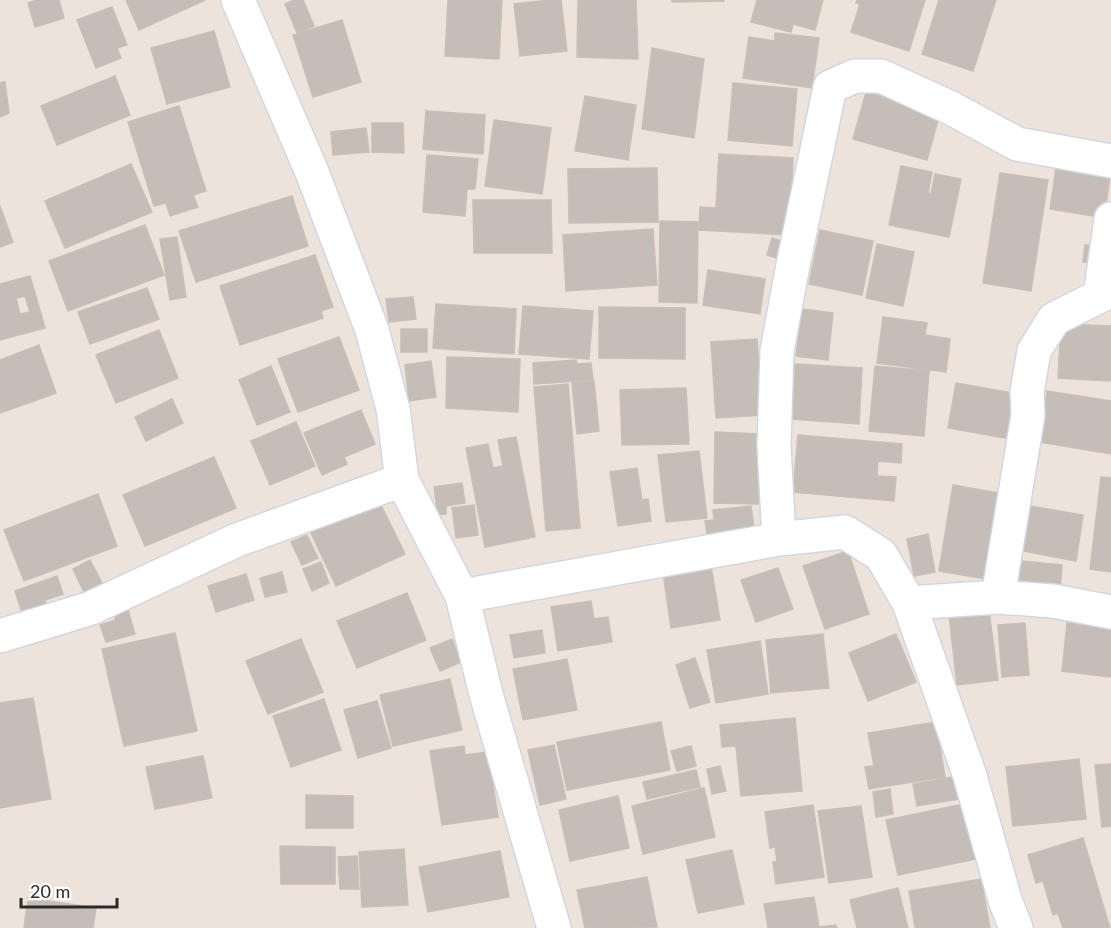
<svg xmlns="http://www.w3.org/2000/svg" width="1111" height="928" font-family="Lato,sans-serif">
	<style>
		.building { fill: #c5bdb8; stroke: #c9bfb5; stroke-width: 1.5; fill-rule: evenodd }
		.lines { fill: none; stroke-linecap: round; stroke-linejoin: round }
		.minor-casing { stroke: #d0d7e4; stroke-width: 36 }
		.minor { stroke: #fff; stroke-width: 33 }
	</style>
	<rect width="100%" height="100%" fill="#ede3db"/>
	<!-- building -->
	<path class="building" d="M37,0H59L64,18L35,27L28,3Z
		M126,0H205L139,30Z
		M294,0H303L314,26L297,33L285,4Z
		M448,0H502L499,59L445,56Z
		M550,0H561L567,51L520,56L514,4Z
		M578,0H636L638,59L577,57Z
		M672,0H724V1L672,2Z
		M757,0H823L815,30L793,24L791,32L751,22Z
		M857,0H925L909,51L851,32L860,4L856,3Z
		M939,0H996L973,71L922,54Z
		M112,7L127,45L117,48L121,58L96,68L77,20Z
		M342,20L361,82L313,97L293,35Z
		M214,31L230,87L167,104L151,48Z
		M775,33L819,38L812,88L743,78L749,37L775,41Z
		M652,48L704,59L694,138L642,129Z
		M115,76L130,115L57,145L41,106Z
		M5,82L9,113L0,117V83Z
		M733,83L797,89L792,146L728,140Z
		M866,92L940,113L927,160L853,139Z
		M585,96L636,105L628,160L575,151Z
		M179,106L206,191L193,195L198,207L170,216L166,203L154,206L128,122Z
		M426,111L485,115L483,154L423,149Z
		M494,120L551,128L542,194L485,186Z
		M372,123H403L404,153L372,152Z
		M366,128L369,152L333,155L331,132Z
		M719,154L793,158L789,235L699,230L700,207L716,208Z
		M427,155L478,159L475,189H467L465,216L423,212Z
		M131,164L152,212L65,248L45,201Z
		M901,166L932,172L928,193L931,194L935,174L961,179L949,237L889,225Z
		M657,168L658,222L569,223L568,169Z
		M1056,168L1110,177L1104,218L1050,209Z
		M1000,173L1048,180L1031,291L983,283Z
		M292,196L308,246L196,282L179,231Z
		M473,200H551L552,253H474Z
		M0,206L13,242L0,247Z
		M660,221L698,222L697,303L659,302Z
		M145,225L164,275L68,311L49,261Z
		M653,229L657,285L566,291L563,235Z
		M820,230L873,241L862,295L809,284Z
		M177,237L186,297L170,300L160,239Z
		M772,238L787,243L781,259L767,255Z
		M877,244L914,252L903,306L866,298Z
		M1085,245L1099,246L1097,263L1083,262Z
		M315,255L333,307L321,311L323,318L240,345L220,286Z
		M708,270L765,279L760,314L703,305Z
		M30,276L45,328L0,340V284ZM25,296L30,312L20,314L16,298Z
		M147,288L159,319L90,344L78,312Z
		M413,297L416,319L389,322L386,299Z
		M436,304L516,309L514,354L433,348Z
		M523,306L593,311L589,359L519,354Z
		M599,307L685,308V359L599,358Z
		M802,309L833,313L828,360L796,356Z
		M883,317L927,323L925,335L950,339L946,372L877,363Z
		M1061,324L1111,326V381L1058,378Z
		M401,329H427V352H401Z
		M159,330L178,378L116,403L96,355Z
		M339,337L359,390L298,412L278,359Z
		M757,339L762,415L716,418L711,342Z
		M39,345L56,393L0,413V360Z
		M447,357L520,359L518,412L446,408Z
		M576,360L577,364L591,363L593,380L534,384L533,363Z
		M431,361L436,397L409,401L405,365Z
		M795,364L862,368L859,424L791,419Z
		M271,366L290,412L257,425L239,380Z
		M875,366L929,371L924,436L869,431Z
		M594,381L599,431L577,434L572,383Z
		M956,383L1018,394L1010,439L948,428Z
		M568,384L580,528L546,531L534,387Z
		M686,388L689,444L622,445L620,390Z
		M1047,391L1111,401V454L1039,442Z
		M172,399L183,423L146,441L135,417Z
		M361,410L375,444L344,457L347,464L322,475L304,433Z
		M296,422L315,466L270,485L251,441Z
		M715,432L760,434L758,504L714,503Z
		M798,435L902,444L901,463L878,461L877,476L896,477L894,501L793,492Z
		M516,437L535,537L485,547L466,448L488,444L493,468L503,466L498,440Z
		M699,451L707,518L666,522L658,455Z
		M214,457L236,508L145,546L123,495Z
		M637,468L642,500L648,499L651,521L618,526L610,472Z
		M1101,477L1111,478V572L1090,569Z
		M462,483L465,503L446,506V514L438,515L434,487Z
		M953,485L1005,494L991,580L939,571Z
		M98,494L117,546L24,581L4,530Z
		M379,501L405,554L336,586L311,533Z
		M474,505L478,535L456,538L452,508Z
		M751,506L754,528L707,534L705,521L714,520L713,510Z
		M1030,506L1083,515L1076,561L1023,551Z
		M928,534L935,572L914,576L907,539Z
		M307,535L318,558L302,565L291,542Z
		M848,551L869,614L825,629L803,566Z
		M90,560L102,583L84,592L73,569Z
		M1021,561L1062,565L1060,591L1018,587Z
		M321,562L329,583L312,591L303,569Z
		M711,566L720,620L671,628L663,573Z
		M778,568L793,609L756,622L741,580Z
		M282,572L287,592L265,597L260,578Z
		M246,574L254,600L216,612L208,586Z
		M57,576L63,594L45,600L48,608L23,616L15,591Z
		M407,593L426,640L357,668L337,621Z
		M591,601L594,619L608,617L612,642L558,651L551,607Z
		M128,610L135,634L106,642L100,625L116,620L114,614Z
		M989,610L998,680L957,685L949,615Z
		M1025,623L1029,675L1002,677L998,625Z
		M1067,623L1111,628V677L1062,671Z
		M542,630L545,653L514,658L510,635Z
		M175,633L197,731L124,746L102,649Z
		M823,634L829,688L771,693L766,640Z
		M896,634L916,682L868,701L849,653Z
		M301,639L323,692L268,714L246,661Z
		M452,639L461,662L440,671L430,648Z
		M760,641L768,694L716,703L707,650Z
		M695,658L710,702L690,708L676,665Z
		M567,659L577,710L523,720L513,669Z
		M450,679L462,730L393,746L380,695Z
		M33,698L51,799L0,808V703Z
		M324,699L341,750L291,767L273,716Z
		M377,701L391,748L358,758L344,710Z
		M795,718L802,791L741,796L736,746L722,747L720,725Z
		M661,722L670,770L567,790L557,742Z
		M936,722L945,777L869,789L865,767L874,766L868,733Z
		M554,745L566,799L540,805L528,750Z
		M464,746L465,755L488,752L498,817L442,825L430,751Z
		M691,746L696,766L677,771L671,751Z
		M203,756L212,798L155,809L146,767Z
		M1079,759L1086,819L1013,826L1006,767Z
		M1111,764V826L1102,827L1095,765Z
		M720,766L726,791L712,794L707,769Z
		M696,770L700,787L647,799L643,782Z
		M962,775L966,798L917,806L913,784Z
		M704,788L715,837L643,854L632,806Z
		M890,789L893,814L876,817L873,792Z
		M306,795L353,796V828H306Z
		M618,796L629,848L570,861L559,810Z
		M969,803L981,858L898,875L886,820Z
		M813,805L824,877L776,884L773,862L777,861L775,847L770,848L765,812Z
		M861,806L872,877L829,883L818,811Z
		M1083,838L1110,928H1063L1058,913L1053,915L1043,881L1036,883L1028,855Z
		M280,846L335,847V884H281Z
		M404,849L408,905L362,907L359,852Z
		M732,850L744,904L698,913L686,860Z
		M500,851L509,897L428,912L419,867Z
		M357,856L359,889H340L338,857Z
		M647,877L657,927L585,928L577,890Z
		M981,879L990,928H915L909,891Z
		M898,888L908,928H857L850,900Z
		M814,897L819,927L836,925L837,928H768L764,904Z
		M28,898L96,908L93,928H24Z"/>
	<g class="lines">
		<!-- minor casing -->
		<g class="minor-casing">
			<path id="minor" d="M238,0L312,172L372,330L393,409L402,480L462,596L486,694L554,928
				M779,539L774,446L777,351L793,265L830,87L855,76H881L951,108L1017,144L1111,161
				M462,596L779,539L845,532L881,555L909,603L970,776L1005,900L1016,928
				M998,597L1028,415L1027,392L1034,351L1054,319L1100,296L1111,219
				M909,603L998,597L1053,601L1111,612
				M0,636L91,608L237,540L402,480"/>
		</g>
		<!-- minor -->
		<use href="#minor" class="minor"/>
	</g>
	<!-- scale -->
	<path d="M21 898v9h96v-9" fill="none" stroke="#2a2a2a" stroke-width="3"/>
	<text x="30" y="898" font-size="18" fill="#2a2a2a" stroke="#ffffff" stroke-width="4.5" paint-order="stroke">20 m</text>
</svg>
